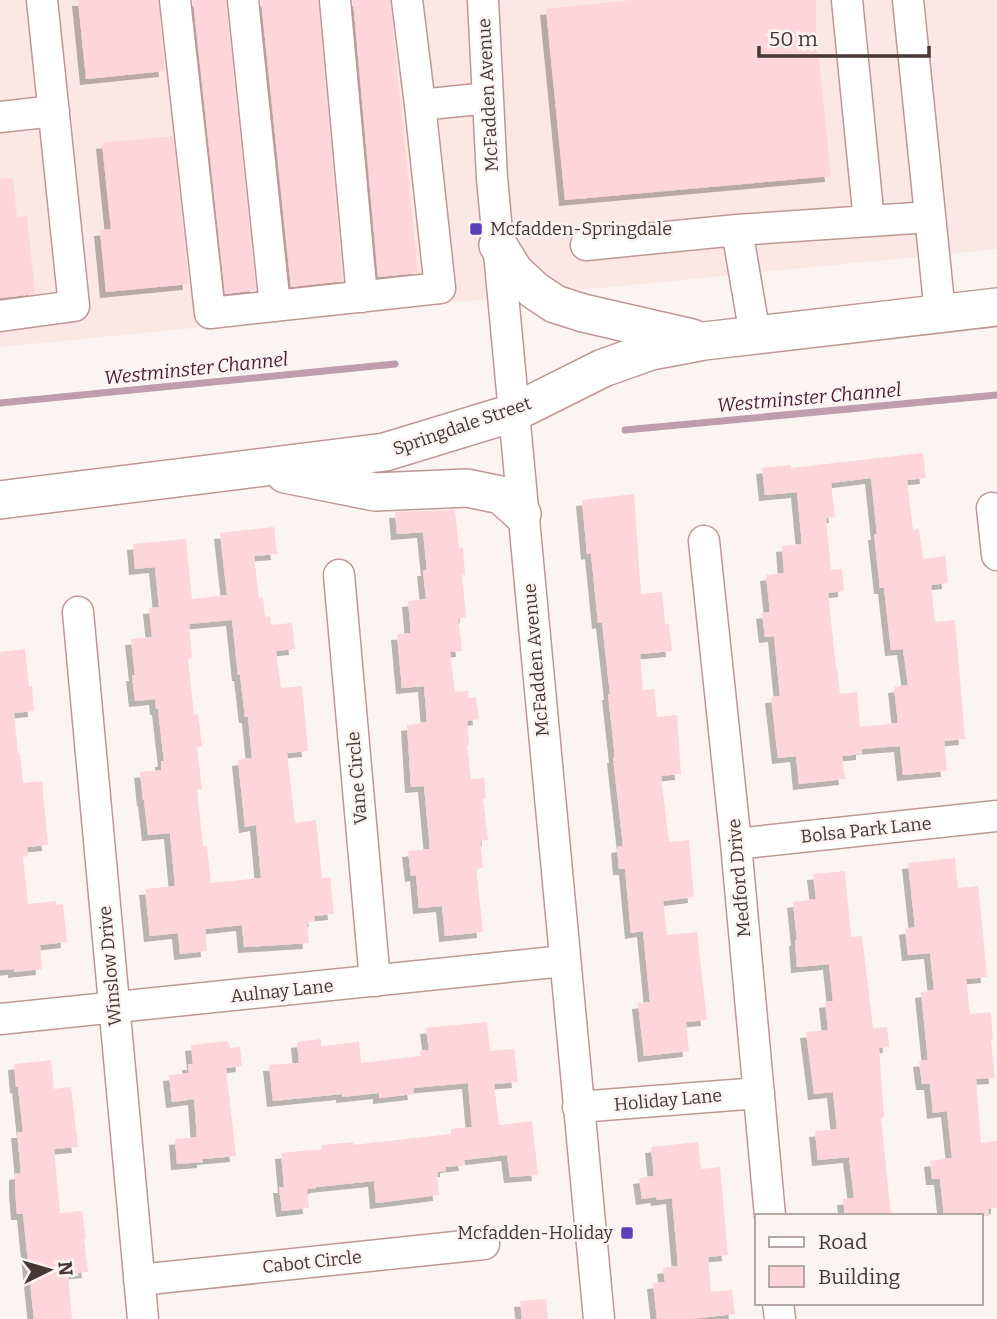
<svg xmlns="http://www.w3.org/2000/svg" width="997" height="1319" font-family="Bitter,serif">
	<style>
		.built { fill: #fbe7e4 }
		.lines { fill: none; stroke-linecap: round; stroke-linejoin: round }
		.stream { stroke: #be9dad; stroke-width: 7 }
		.building { fill: #fed5db; fill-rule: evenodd; filter: url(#shadow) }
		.minor-casing { stroke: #be9893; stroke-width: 33 }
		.major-casing { stroke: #be9893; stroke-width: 40 }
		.minor { stroke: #fff; stroke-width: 30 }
		.major { stroke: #fff; stroke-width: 37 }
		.poi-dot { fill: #5c3eb6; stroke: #fcf4f3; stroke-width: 2.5 }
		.labels { text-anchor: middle; stroke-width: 5; stroke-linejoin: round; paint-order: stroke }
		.street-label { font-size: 18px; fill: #473735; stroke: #fcf4f3 }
		.poi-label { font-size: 18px; fill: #473735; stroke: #fcf4f3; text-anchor: start }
		.water-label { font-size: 19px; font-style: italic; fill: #491d36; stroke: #fcf4f3 }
	</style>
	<defs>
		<filter id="shadow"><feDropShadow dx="-6" dy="6" stdDeviation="0" flood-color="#0004"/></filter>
	</defs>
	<rect width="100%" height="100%" fill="#fcf4f3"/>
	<!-- built -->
	<path class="built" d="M0,0H997V249L0,347Z"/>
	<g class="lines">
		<!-- stream -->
		<path class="stream" d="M0,403L395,364
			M625,430L997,395"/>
	</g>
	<!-- building -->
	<path class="building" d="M78,0H158L165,71L86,79Z
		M193,0H226L256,290L225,294Z
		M261,0H318L343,281L291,287Z
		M353,0H390L418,273L378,277Z
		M632,0H816V30L831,176L565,200L546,9Z
		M173,136L189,284L106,292L100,230L111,229L102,143Z
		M13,178L17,217L27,216L35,294L0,298V179Z
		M923,453L926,478L907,480L913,530L919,529L923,559L945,556L948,583L931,585L935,622L955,620L965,739L944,741L947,771L903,775L900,746L862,749V754L842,756L845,779L799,784L796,756L778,758L771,697L780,696L774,636L765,637L762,613L770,612L766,575L784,573L782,546L802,544L797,492L765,495L762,468L791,465V468ZM871,478L877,534H874L880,588H884L891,650L903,649L908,685L894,687L898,723L860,727L857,692L840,694L837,668H836L828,593L844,591L842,569L831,570L826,518L835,517L831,483Z
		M634,494L641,594L662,592L665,624H669L672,651L640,654L643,690L654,689L657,717L677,715L681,774L661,776L669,842L689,840L694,897L663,901L667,935L697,932L707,1020L686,1022L689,1051L644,1056L638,1003L650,1002L643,931L631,933L625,869H619L617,847L623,846L613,757H615L608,694H610L602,622L598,623L591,553L587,554L582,500Z
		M455,510L459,548H463L465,575H462L466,617L458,618L462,651L450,652L455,692L468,691L469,698L476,697L479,719L467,721L469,745H467L471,779L484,778L486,799H483L488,840L480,841L483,868L476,869L483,932L445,936L442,906L419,908L416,875L411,876L408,851L430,849L424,786L411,787L407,725L427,722L424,686L402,688L397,634L411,633L408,601L426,599L423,570H427L423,532L397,534L395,512Z
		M274,527L277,554L254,556L259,598L263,597L265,617L270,616L271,625L292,623L295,649L276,651L281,688L302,686L308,751L287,753L295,823L316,820L322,878L330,877L334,914L314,916L315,921L307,922L309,943L244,947L242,925L205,929L207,951L180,954L178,933L150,936L145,889L175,886L170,833L148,835L144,800H143L140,772L161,770V761H164L158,709H156L155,699L135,701L132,675H135L131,639L152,637L149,608L159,607L155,567L135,569L133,544L186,539L192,599L227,595L220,533ZM232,620L238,675H240L245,717H248L252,758L238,760L245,827L256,825L261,878L211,883L207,846H203L197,790H202L197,747L202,746L198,714L194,715L188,659L192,658L189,624Z
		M25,649L29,687L32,686L34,711L14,713L18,754L20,753L23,783L42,781L48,845L27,847L28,856L23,857L28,904L56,901V905L63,904L67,942L40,945L42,969L14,972V969L0,970V652Z
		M955,858L958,888L978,886L981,913L987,977L966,979L970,1014L991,1012L993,1040H991L995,1078L976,1079L981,1143L997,1141V1208L988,1209L989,1216H944L940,1179H932L930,1161L952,1158L947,1111L933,1113L930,1084H922L919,1061L928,1060L921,992L934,990L930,953L908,955L905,929L915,927L908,863Z
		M845,871L851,937L862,936L873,1028L887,1027L889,1047L879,1048L884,1117L881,1118L891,1216H845L843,1199L854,1198L849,1157L818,1160L815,1131L837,1129L833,1092L814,1094L806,1032L828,1030L825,1002L833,1001L829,964L797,967L795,940H797L793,902L816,899L813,874Z
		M487,1022L490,1051L514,1049L518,1082L494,1084L499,1125L532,1121L538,1175L510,1177L507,1155L464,1160L465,1165L446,1167V1171L437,1172L439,1195L376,1203L374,1181L316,1187V1188L307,1189L309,1208L282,1211L279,1187H284L281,1153L322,1149V1145L353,1142V1145L451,1134V1129L472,1127L468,1083L413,1088L414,1094L379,1098V1093L342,1097V1094L273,1101L269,1065L299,1063L297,1042L321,1039V1046L359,1042L361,1063L420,1056V1051L429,1050L426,1028Z
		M228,1041L230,1048L240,1047L242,1066L226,1068L236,1156L203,1159V1162L177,1164L175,1139L197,1137L194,1099L172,1102L169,1075L189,1073L188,1064H193L191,1045Z
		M51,1060L54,1089L71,1087L78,1147L54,1149L60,1213L82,1211L86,1239H84L88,1272L68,1274L72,1319H34L23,1214H17L15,1189V1174L21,1173L17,1132H23L18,1087H16L14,1064Z
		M698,1142L701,1169L720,1167L728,1255L708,1257L711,1292L732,1290L735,1314L690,1319H657L653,1283L665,1282L663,1268L678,1266L672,1198L657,1200L656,1197L642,1199L639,1178L654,1176L651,1147Z
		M546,1299L548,1319H522L520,1301Z"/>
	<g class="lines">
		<!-- minor casing -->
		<g class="minor-casing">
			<path id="minor" d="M175,0L210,313L440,288L420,105
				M243,0L275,306
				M335,0L362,297
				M407,0L420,105L488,98
				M483,0L492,178L599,1319
				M847,0L869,221
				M908,0L940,313
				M0,117L54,111
				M737,230L755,335
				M586,245L737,230L930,217
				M0,316L74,306L42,0
				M992,508L997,555
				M704,541L736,844L770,1216
				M339,575L375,981
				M78,612L143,1319
				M736,844L997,816
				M0,1019L564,961
				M578,1107L759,1093
				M139,1280L484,1244
				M778,1303L780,1319"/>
		</g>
		<!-- major casing -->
		<g class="major-casing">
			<path id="major" d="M498,245L514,271L534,290L555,304L583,313L692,338
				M285,474L375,492L467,488L501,495L522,514
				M0,500L385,452L513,413L603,368L651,351L704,341L997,307"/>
		</g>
		<!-- minor -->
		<use href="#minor" class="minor"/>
		<!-- major -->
		<use href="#major" class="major"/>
	</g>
	<!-- markers -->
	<g class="poi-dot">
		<rect x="469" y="222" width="14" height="14" rx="3.5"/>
		<rect x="620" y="1226" width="14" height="14" rx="3.5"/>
	</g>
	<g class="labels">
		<!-- street labels -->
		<g class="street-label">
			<text transform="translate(488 95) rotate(-93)" y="6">McFadden Avenue</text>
			<text transform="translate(462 426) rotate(-19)" y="6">Springdale Street</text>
			<text transform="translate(536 660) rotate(-95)" y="6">McFadden Avenue</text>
			<text transform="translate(357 778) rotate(-95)" y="6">Vane Circle</text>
			<text transform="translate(866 830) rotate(-6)" y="6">Bolsa Park Lane</text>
			<text transform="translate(739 878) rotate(-95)" y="6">Medford Drive</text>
			<text transform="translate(110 966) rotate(-95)" y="6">Winslow Drive</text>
			<text transform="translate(282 991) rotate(-6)" y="6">Aulnay Lane</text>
			<text transform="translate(668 1100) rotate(-5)" y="6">Holiday Lane</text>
			<text transform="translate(312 1262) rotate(-6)" y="6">Cabot Circle</text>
		</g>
		<!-- poi labels -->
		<g class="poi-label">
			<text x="490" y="235">Mcfadden-Springdale</text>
			<text x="613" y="1239" text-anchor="end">Mcfadden-Holiday</text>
		</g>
		<!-- water labels -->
		<g class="water-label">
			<text transform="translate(196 368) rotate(-6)" y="7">Westminster Channel</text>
			<text transform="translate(809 397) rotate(-5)" y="7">Westminster Channel</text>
		</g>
	</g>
	<!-- legend -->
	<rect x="755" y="1214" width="228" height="91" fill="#fcf4f3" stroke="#b4a8a7" stroke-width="2"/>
	<rect x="769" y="1237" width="35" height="10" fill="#ffffff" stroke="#b4a8a7" stroke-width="2"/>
	<text x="818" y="1249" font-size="21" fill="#473735">Road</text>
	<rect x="769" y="1266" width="35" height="21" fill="#fed5db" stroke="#b4a8a7" stroke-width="2"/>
	<text x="818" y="1284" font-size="21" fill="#473735">Building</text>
	<!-- north arrow -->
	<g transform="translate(49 1270) rotate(85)" stroke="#fcf4f3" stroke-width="5" paint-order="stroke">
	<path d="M0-5L12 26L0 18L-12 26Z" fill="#473735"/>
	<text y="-10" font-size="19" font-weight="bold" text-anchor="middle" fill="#473735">N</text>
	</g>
	<!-- scale -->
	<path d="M759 46v10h170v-10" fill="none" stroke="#473735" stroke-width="3.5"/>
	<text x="769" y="46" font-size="21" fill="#473735" stroke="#fcf4f3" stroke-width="5" paint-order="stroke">50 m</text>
</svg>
